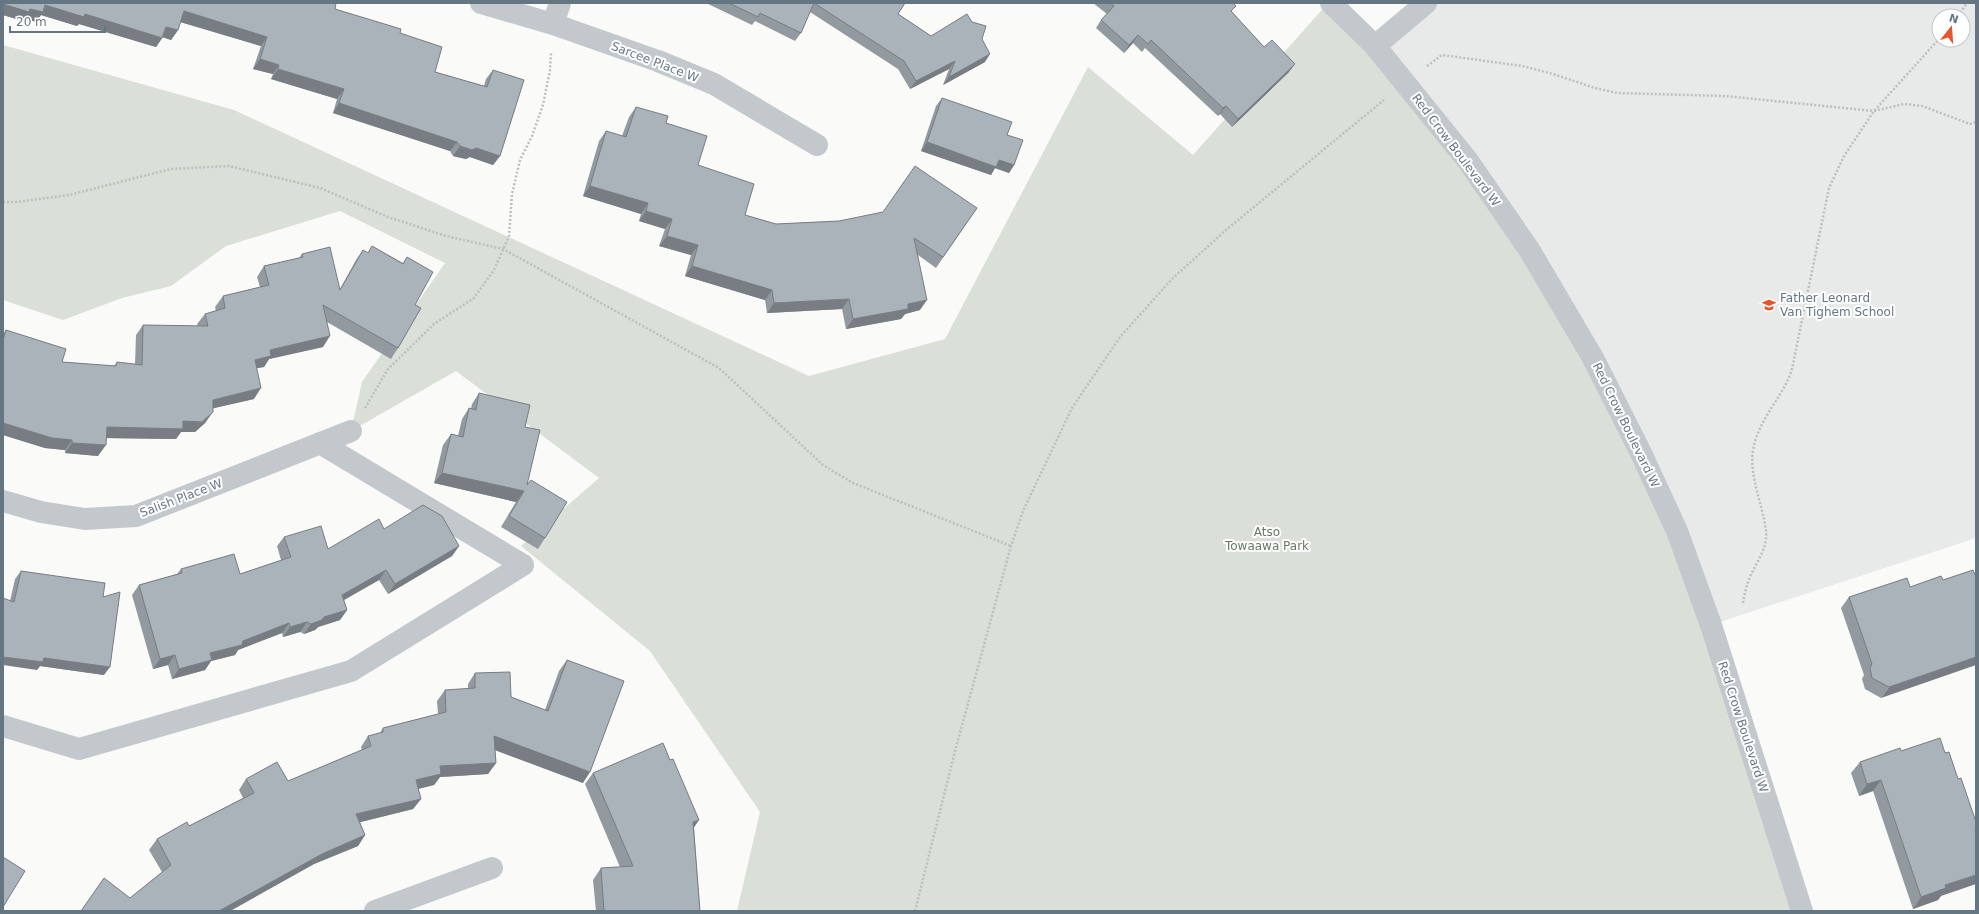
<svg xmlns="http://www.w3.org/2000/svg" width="1979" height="914" font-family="'DejaVu Sans',sans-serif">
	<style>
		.built { fill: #e8e9e9; fill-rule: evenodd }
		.green { fill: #dadfd7 }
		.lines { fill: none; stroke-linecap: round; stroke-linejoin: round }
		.path { stroke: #bbbfc2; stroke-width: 2.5; stroke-dasharray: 2 2; stroke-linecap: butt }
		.minor { stroke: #c3c8cc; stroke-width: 22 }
		.wall { fill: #929a9f }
		.shaded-wall { fill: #777d82 }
		.building { fill: #aab3b9; stroke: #777d82 }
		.labels { text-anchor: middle; stroke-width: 4; stroke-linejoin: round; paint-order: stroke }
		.street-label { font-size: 12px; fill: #657683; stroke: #fff }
		.poi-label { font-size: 12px; fill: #657683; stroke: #fff; text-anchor: start }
		.park-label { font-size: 12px; fill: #687a64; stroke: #fff }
	</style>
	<rect width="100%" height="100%" fill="#fafaf8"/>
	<!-- built -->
	<path class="built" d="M1426,3H1976V538L1711,625L1375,46ZM1939,16H1963V40H1939Z"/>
	<!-- green -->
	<path class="green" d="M1328,3L1468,161L1641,453L1802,911H737L760,812L650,651L521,546L599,478L456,371L351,431L362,382L445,263L340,211L226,246L171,286L122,298L63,320L3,300V45L234,110L809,376L945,339L1088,67L1193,155Z"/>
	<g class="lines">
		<!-- path -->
		<path class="path" d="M1958,16L1967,3
			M1427,66L1442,55L1522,66L1553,74L1595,88L1617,93L1725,96L1874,111L1904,104L1922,106L1970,124L1976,122
			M3,202H17L69,195L171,169L229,166L320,188L388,217L446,236L503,249L719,368L823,465L853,483L1011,546
			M365,408L388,369L434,324L474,298L494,270L509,236L512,194L520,160L532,136L543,105L550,70L551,53
			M1743,603C1744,596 1746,589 1748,582C1754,565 1768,550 1766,531C1763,505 1749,477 1753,450C1759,417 1783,398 1792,369L1829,188L1844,156L1874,111L1939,39
			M915,911L955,751L1011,546L1023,511L1072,408L1120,337L1172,279L1226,230L1384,100"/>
		<!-- minor -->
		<path class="minor" d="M481,3L553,24L658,61L714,84L817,145
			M1331,3L1375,46L1468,161L1530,251L1593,358L1641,453L1677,531L1711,625L1802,911
			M553,24L560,3
			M1375,46L1426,3
			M3,501L41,512L85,519L136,516L351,431
			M3,726L79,749L351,671L523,565L320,443
			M375,911L492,868"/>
	</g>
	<!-- wall -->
	<path class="wall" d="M706,3H905L898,14L931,36L982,39L985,62L943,85L949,69L910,89L898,69L810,12L801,33L795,41L755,21L752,25Z
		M1093,3H1233L1232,12L1264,47L1289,72L1232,127L1220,114L1218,116L1145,48L1142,52L1133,43L1124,53L1096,28L1101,20L1107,14Z
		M335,9L400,33L435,72L484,86L486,79L493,70L500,156L493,165L470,157L466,159L453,156L450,151L333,113L337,99L271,79L273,74L253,69L261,46L180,22L178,30L171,40L163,37L156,47L79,24L77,26L41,15L36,22L24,18L23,21L3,15Z
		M942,98L1014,165L1009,173L995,168L991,175L921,151L936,106Z
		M636,107L666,123L698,165L745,215L776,224L839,221L977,208L936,268L918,255L920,310L905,314L901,319L846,329L842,309L767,313L765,300L685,276L691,255L659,246L665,229L639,221L641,214L583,196L599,141L606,131L622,136L629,117Z
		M372,246L403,263L407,257L415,305L398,348L391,359L327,322L323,347L269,359L264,367L256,368L254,399L213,408L205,423L195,432H181L176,439L106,438L98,456L65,453V450L45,448L3,435V334L6,330L62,362L114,366L117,362L135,364L136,335L143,325L198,326L197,324L205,314L216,311L215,307L223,296L260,287L257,277L264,266L299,258L302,254L340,289L356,260L363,250L368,253Z
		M479,393L525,427L528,484L545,538L538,549L501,527L516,502L434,483L443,445L451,434L458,436L462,419L469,408L471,409L472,404Z
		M384,529L459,546L452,556L388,594L379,580L344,600L347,610L340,620L318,627L315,630L304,634L300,632L283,637L282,633L238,650L235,655L211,661L205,670L172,679L168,665L153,669L132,595L139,585L177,574L181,569L240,574L281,560L277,546L284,537L328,549Z
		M1973,570L1881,698L1865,689L1862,679L1864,675L1841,608L1849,597L1910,587L1943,580Z
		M21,571L103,597L104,675L40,666L37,670L10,601L15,579Z
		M567,660L583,783L495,750L496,763L488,774L440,777L434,785L418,789L421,799L413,809L360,822L365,835L358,846L314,864L230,911H81L130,898L162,872L149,850L157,839L189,826L243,798L239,790L246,779L288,781L362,750L361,747L368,736L380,733L383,728L438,714L437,701L445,690L468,689V684L475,673L511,697L545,710L559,671Z
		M1901,751L1945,753L1976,831L1941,896L1938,900L1913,909L1873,791L1859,796L1851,773L1860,762Z
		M593,773L694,828L700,911H596L593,880L601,868L620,867L585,784Z"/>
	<!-- shaded-wall -->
	<path class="shaded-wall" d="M3,4L30,9L45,5L85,14L162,38L156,47L79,24L77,26L41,15L36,22L24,18L23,21L3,15Z
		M184,11L267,37L261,46L177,21Z
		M166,27L178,30L171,40L159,36Z
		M1138,35L1133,43L1124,53L1129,45Z
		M990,54L985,62L943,85L949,77Z
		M260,59L279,65L273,74L253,69Z
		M955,61L949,69L910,89L916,81Z
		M1295,64L1289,72L1232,127L1238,119Z
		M278,69L344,89L337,99L271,79Z
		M339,103L457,142L450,151L333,113Z
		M1226,106L1220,114L1218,116L1223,108Z
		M927,142L999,160L1014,165L1009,173L995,168L991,175L921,151Z
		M460,146L476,148L500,156L493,165L470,157L466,159L453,156Z
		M590,186L648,203L641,214L583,196Z
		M646,211L672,219L665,229L639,221Z
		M667,236L698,245L691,255L659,246Z
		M692,266L772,290L765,300L685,276Z
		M849,299L842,309L767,313L774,303Z
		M927,300L920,310L905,314L901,319L846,329L853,319L908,304Z
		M330,336L323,347L269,359L264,367L247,370L255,360L270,350Z
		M261,388L254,399L206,410L213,400Z
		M213,412L205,423L195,432H181L176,439L100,438L107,427L183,421Z
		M3,423L72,440L65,450L45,448L3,435Z
		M72,443L106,445L98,456L65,453Z
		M442,473L524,491L516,502L434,483Z
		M459,546L452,556L388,594L395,584Z
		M386,570L379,580L335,605L342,595Z
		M347,610L340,620L318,627L315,630L304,634L311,624L324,617Z
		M307,622L300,632L283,637L290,627Z
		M289,623L282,633L238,650L235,655L211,661L205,670L172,679L179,669L210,653Z
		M175,655L168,665L153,669L160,659Z
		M3,657L44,658L110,667L104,675L40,666L37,670L3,665Z
		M1976,657V665L1881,698L1889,687Z
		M494,736L590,772L583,783L487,747Z
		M496,763L488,774L440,777L434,785L409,791L416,780L440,766Z
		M1881,780L1873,791L1859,796L1867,784Z
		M421,799L413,809L349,825L356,814Z
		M699,820L691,832L693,822Z
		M365,835L358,846L314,864L230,911H219L322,854Z
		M1976,875V884L1941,896L1938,900L1913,909L1921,897L1945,885Z"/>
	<!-- building -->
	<path class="building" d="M3,3H336L335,9L401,29L400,33L442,47L435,72L487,87L493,70L524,80L500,156L476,148L472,150L460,146L457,142L339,103L344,89L278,69L279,65L260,59L267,37L184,11L178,30L166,27L162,38L85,14L84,17L45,5L43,12L30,9L29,12L3,4Z
		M729,3H905L898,14L931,36L967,14L972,22L986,26L982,39L990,54L949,77L955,61L916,81L904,61L814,3L801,33L760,13L758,17Z
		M1110,3H1233L1236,6L1231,11L1264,47L1272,40L1295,64L1238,119L1226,106L1223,108L1151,40L1148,44L1138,35L1129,45L1101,20L1114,6Z
		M942,98L1012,122L1007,135L1023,140L1014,165L999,160L996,167L927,142Z
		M636,107L668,116L666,123L707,136L698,165L754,184L745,215L776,224L839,221L883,212L915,166L977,208L943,257L914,238L927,300L908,304V309L853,319L849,299L774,303L772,290L692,266L698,245L667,236L672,219L646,211L648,203L590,186L606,131L626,137Z
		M372,246L403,264L407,257L433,272L415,305L421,308L398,348L323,305L330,336L270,350L271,356L255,360L261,388L213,400V412L202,422L183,421V429L107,427L106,445L72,443V440L52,438L3,423V340L6,330L66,349L62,362L116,366L117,362L142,365L143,325L208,326L205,314L225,308L223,296L269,285L264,266L303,257L302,254L330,247L340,290L363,250L368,253Z
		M479,393L530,405L525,427L540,430L527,485L531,480L567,502L545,538L509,516L524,491L442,473L451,434L463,437L469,408L476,410Z
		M423,505L442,516L459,546L395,584L386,570L342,595L347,610L324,617L322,620L311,624L307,622L290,627L289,623L243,641L242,645L210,653L212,660L179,669L175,655L160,659L139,585L182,573L181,569L234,554L240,574L291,557L284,537L321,526L328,549L379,519L384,529Z
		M1973,570L1975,575H1976V657L1889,687L1872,678L1870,668L1872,664L1849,597L1907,578L1910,587L1941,576L1943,580Z
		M21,571L105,583L103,597L120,592L110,667L44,658L43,662L3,657V598L14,602Z
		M567,660L624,681L590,772L494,736L496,763L440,766L441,774L416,780L421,799L356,814L365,835L322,854L219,911H81L104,878L130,898L171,865L157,839L187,822L189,826L254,793L246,779L277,762L288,781L371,746L368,736L383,732V728L446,712L445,690L475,688V673L510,672L511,697L548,711Z
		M1940,738L1945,753L1949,752L1958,779L1961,778L1976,822V828L1975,829L1976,833V875L1945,885L1946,888L1921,897L1881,780L1867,784L1860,762L1900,748L1901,751Z
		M663,743L670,760L673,759L699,820L693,822L700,911H604L601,868L633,866L593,773Z
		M3,857L25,871L3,907Z"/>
	<!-- icons -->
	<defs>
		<g id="school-bare" transform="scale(1.08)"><path d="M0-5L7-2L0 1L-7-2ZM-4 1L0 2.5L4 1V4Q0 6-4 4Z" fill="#e4572e" stroke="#fff" stroke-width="2.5" paint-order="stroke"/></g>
	</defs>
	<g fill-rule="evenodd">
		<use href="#school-bare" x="1769" y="305"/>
	</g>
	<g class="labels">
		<!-- street labels -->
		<g class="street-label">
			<text transform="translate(655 62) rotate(21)" y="4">Sarcee Place W</text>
			<text transform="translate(1456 150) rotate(53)" y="4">Red Crow Boulevard W</text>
			<text transform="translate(1626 425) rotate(64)" y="4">Red Crow Boulevard W</text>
			<text transform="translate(181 498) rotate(-21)" y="4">Salish Place W</text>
			<text transform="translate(1743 727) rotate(72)" y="4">Red Crow Boulevard W</text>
		</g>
		<!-- poi labels -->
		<g class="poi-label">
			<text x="1780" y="302">Father Leonard<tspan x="1780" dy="14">Van Tighem School</tspan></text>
		</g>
		<!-- park labels -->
		<g class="park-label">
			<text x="1267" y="536">Atso<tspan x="1267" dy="14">Towaawa Park</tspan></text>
		</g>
	</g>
	<!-- border -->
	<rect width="1979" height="914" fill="none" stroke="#657683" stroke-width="8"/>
	<!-- north arrow -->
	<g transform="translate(1951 28) rotate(17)"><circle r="19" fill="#ffffff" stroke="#c1c8cd"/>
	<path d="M0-3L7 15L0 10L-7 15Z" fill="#e4572e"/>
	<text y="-6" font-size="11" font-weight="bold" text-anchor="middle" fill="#657683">N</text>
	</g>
	<!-- scale -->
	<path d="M10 26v6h95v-6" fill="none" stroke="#657683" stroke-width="2"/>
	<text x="16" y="26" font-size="12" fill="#657683" stroke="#ffffff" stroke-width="3" paint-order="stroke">20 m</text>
</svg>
